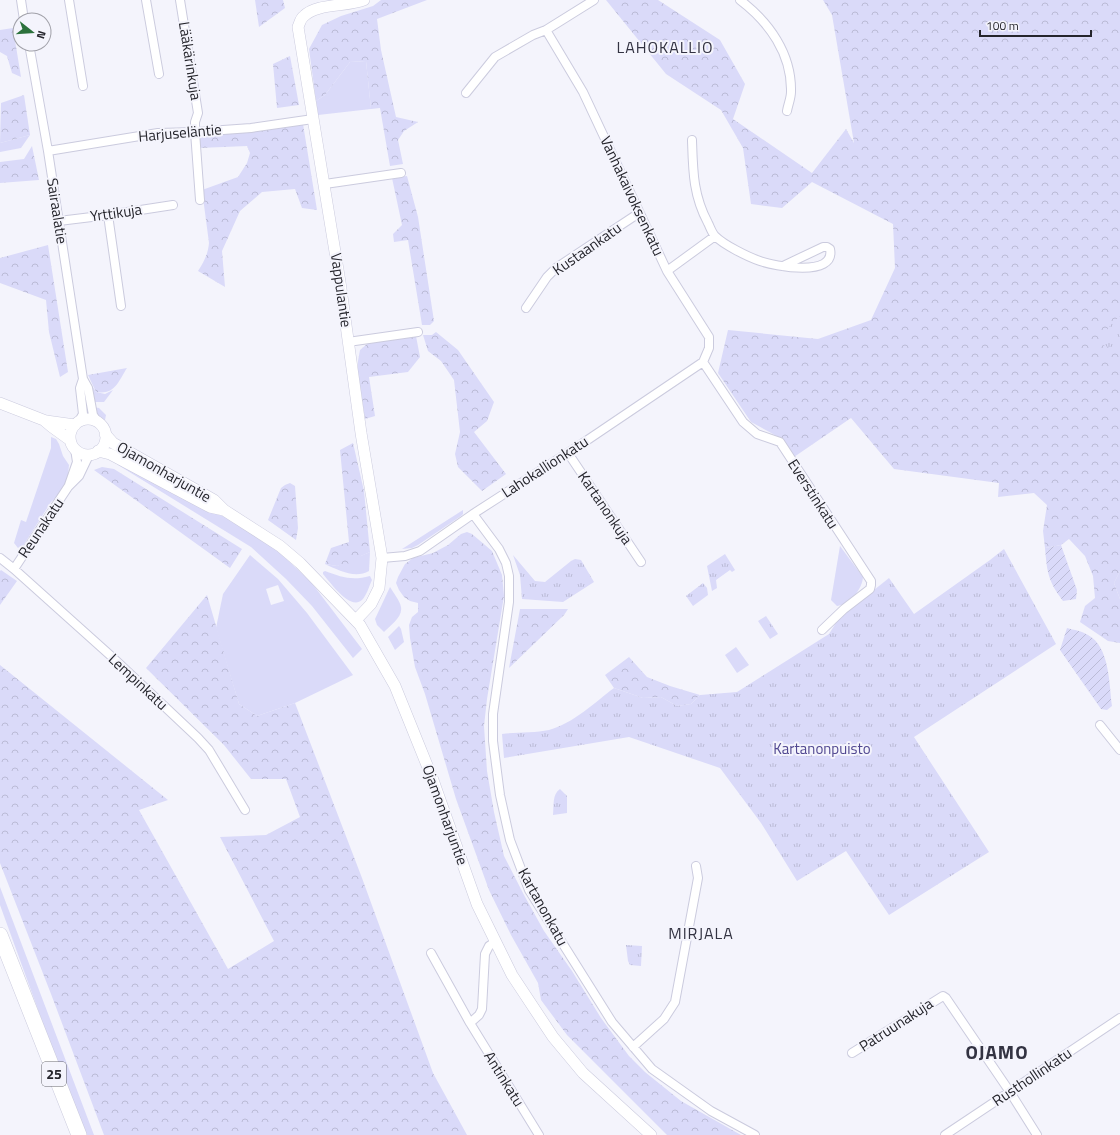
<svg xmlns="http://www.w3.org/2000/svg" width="1120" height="1135" font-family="'Titillium Web',sans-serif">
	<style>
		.grass { fill: #dadaf9; fill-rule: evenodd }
		.forest { fill: url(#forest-crowns) }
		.park { fill: url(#park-tufts) }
		.garden { fill: url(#garden-furrows) }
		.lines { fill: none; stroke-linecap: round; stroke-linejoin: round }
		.street-casing { stroke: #cbcbde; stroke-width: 10 }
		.secondary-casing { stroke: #cbcbde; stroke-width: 12 }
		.highway-casing { stroke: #cbcbde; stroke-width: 16 }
		.street { stroke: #fff; stroke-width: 8 }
		.secondary { stroke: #fff; stroke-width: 11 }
		.highway { stroke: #fff; stroke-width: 15 }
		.labels { text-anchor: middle; stroke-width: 4; stroke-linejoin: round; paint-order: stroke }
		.shield { fill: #f4f4fc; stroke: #63636a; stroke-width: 1 }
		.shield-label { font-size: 14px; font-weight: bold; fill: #25252c }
		.street-label { font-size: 15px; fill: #25252c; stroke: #f4f4fc }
		.park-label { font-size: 15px; fill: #514891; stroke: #f4f4fc }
		.neighbourhood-label { font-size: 16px; letter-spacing: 1px; fill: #333342; stroke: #f4f4fc }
		.district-label { font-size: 19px; font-weight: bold; letter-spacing: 1px; fill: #333342; stroke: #f4f4fc }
	</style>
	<defs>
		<pattern id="forest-crowns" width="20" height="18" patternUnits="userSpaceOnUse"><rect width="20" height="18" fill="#dadaf9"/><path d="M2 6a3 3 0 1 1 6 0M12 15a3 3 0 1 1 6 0" fill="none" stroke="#bbbbd6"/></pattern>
		<pattern id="park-tufts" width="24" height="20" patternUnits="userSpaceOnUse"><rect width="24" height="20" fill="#dadaf9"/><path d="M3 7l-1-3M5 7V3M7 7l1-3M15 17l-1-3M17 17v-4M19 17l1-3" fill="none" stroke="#bbbbd6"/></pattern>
		<pattern id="garden-furrows" width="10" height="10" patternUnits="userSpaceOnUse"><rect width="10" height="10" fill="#dadaf9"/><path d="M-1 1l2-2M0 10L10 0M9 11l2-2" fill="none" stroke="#bbbbd6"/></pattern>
	</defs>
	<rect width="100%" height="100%" fill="#f4f4fc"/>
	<!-- grass -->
	<path class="grass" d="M366,61L371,109L318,115L316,101L325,95L350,62Z
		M30,135L21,148L0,152V143Z
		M91,384L96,392L105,394L113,390L104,402H95Z
		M93,407L99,408L106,415L105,420L103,421L97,415Z
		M51,437L56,439L59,444L63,456L69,465L68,475L65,486L59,495L51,502L23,546L18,548L14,543L21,520L26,522L51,448Z
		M116,462L205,510L226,517L277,550L311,582L362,649L353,658L312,606L286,579L251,547L118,465Z
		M463,510V514L461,516L418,545L412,548L402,549Z
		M840,546L863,577C862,590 850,604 837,606L831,600Z
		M370,552L369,571C355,579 338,570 325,564L337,566Z
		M250,555L278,579L307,613L353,675L295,703L257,716L239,704L216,628L223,594ZM278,585L284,601L271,605L266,589Z
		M325,571C341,577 352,581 370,576L372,580C369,586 367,595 362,600C350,611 330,582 323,574V572Z
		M1120,571V599L1114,583Z
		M390,587C393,592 400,601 401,607C403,617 390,626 384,632L377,625L375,619Z
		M399,626L401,629L404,642L395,650L388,637Z
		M736,647L749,665L737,673L725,655Z
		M0,887L94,1135H86L53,1051L0,905Z"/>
	<!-- forest -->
	<path class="forest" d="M255,0H283L285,8L259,27Z
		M381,0H427L377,19L381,50L396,117L418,122L404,131L398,140L403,164L390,166L380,108L371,109L366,61L350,62L325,95L316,101L309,49L322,25L341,16L373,6Z
		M606,0H658L720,40L745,84L733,119L812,173L846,129L854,143L832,15L823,0H1120V571L1114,583L1120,599V643L1108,641L1080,622L1085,606L1095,598L1093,576L1085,556L1069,539L1061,545L1045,548L1043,531L1047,505L1034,493L998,497L999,483L894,469L851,418L794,457L784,440L751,422L718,373L728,330L818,339L871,320L895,268L893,224L812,182L782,208L751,204L743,148L721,110L666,74Z
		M13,28L21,77L12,73L7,56L0,52V30Z
		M290,56L299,105L277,108L273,64Z
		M24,95L30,135L0,143L1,103Z
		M303,124L317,210L302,208L295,189L262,192L240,211L222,251L225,287L198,271C204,262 208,254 209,243L202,190L238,177L247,163L250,153L247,146L199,148V134Z
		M32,146L39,180L0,183V162L24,159Z
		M407,176L418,217L434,321L430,325H422L408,240L394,242L393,234L402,225L392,178Z
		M48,245L68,372L60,377L49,332L46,300L0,283V258Z
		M436,332L458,350L494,402L487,421L474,432L506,474L482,491L458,467L455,454L460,432L454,380L441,361L428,351L423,335H432Z
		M416,336L420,357L408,372L369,377L375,416L365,419L358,373V361L360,350L367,344Z
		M127,368C118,382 115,395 96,392L88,375Z
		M353,443L364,491L370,552L361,556L354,568L347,563L337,566L325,564L331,548L349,542L340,450Z
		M102,467L114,469L242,549L230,568L94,470Z
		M290,483L295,486L298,528L296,540L268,520L281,488L285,485Z
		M467,532L472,534L492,551L502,575L504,596L487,699L484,726L487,771L494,812L504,856L524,895L544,931L572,971L601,1018L629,1056L645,1072L681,1101L741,1135H667L567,1035L541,1000L538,983L511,935L489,890L456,799L425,694L415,667L410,638L409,625L412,617L418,612V603L410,601L404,597L399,590L396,583L398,577L405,564L413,558L433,553L448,545L461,534Z
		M1,570L17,581L0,605V571Z
		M207,595L239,704L257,716L295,703L362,878L433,1073L467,1135H104L51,994L0,863V665L168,800L139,810L228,969L274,941L220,837L266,835L300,817L286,779H251L224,745L146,668Z
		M520,609H568L564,615L509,668Z
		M629,657L647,677L670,686L700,695L691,704L677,706L661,697L643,698L614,688L605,675Z"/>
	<!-- park -->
	<path class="park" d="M1120,316V352L1098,343L1111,324Z
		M1004,549L1056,644L914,737L989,852L889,915L846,851L797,881L761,823L720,768L629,737L504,758L502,734C517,732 535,733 549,730C574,723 594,703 614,688L643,698L661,697L677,706L691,704L700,695L737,692L829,634L839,618L889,578L914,614L990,560Z
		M725,554L735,570L732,572L730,570L716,580L717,588L712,591L707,566Z
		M513,555L535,581L545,582L571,561L575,559L581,560L594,582L563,602L522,599L520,575Z
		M703,583L707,588L708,595L693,606L686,596Z
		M766,616L778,634L770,639L758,621Z
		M560,789L567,796V813L553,815C554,806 552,794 560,789Z
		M626,945L642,946L641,966L630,965L628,961Z"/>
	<!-- garden -->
	<path class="garden" d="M1061,545L1077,590L1076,599L1063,601C1048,581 1047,572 1045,548Z
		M1067,628C1074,630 1082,631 1088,635C1110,647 1109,684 1112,706L1107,710L1101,709L1060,650Z"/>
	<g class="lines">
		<!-- street casing -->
		<g class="street-casing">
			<path id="street" d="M21,0L24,20
				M69,0L83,86
				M146,0L159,74
				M180,0L198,113L195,122V132L200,200
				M740,0C769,22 792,54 791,92C791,98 788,105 787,111
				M29,44L48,151L83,379L88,388L93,415L97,421
				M466,93L495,57L533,35L546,30L594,0
				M692,140C693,171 693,195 708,223C710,227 712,233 715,236C724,245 748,257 760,261C774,266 836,278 830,249L827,247H823L783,266
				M48,151L158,133L195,132L251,128L313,119
				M325,184L401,173
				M108,215L121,306
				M59,221L108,215L173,205
				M667,271L715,236
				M526,308L547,277L556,268L639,213
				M348,342L418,332
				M703,362L743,422L757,434L780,442L871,581V585L870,589L844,609L822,630
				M79,421L83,414L80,388L83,379
				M568,453L641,562
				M69,485L77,462L75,449
				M473,514L499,549L506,563L509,576V602L493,714V741L500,795L510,840L529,890L612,1022L652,1069L711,1111L755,1135
				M0,558L14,569L111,656L198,738L209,750L245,810
				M382,558L405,556L420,551L473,514L583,443L703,362L709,348V337L667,271L583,92L546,30
				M14,569L68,487L79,476L89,455
				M1100,725L1120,750
				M431,953L470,1023L539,1135
				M470,1023L479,1015L482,1009L485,954L489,946L495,942
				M633,1047L664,1019L675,1002L698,878L696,866
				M852,1053L943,996L946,998L1010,1092L1037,1135
				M945,1135L1120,1018"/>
		</g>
		<!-- secondary casing -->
		<g class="secondary-casing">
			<path id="secondary" d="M0,403L46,421L75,425
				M70 437a18 18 0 1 1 36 0a18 18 0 1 1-36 0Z
				M46,422L52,427L70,440
				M105,434L113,443L214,500L224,510L280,546L300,563L360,625L395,686L433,780L477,904L512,975L553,1037L583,1073L651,1135
				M98,451L110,454L210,507L224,510
				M356,620L371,604L379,588L382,558L361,433L340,282L298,27C300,23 300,19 304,16C317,3 347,7 364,0"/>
		</g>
		<!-- highway casing -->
		<g class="highway-casing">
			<path id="highway" d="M0,935L79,1135"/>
		</g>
		<!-- street -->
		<use href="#street" class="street"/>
		<!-- secondary -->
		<use href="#secondary" class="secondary"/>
		<!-- highway -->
		<use href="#highway" class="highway"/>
	</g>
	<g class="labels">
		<!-- shield labels -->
		<rect class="shield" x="42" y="1062" width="24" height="24" rx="3"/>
		<g class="shield-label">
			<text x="54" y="1079">25</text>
		</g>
		<!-- street labels -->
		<g class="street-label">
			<text transform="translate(190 61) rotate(81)" y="5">Lääkärinkuja</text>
			<text transform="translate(180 133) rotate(-5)" y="5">Harjuseläntie</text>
			<text transform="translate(632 196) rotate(65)" y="5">Vanhakaivoksenkatu</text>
			<text transform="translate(57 211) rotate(81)" y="5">Sairaalatie</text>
			<text transform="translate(116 213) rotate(-8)" y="5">Yrttikuja</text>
			<text transform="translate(587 249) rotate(-35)" y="5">Kustaankatu</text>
			<text transform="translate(341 290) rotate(82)" y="5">Vappulantie</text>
			<text transform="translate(545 467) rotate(-33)" y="5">Lahokallionkatu</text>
			<text transform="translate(164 472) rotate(30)" y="5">Ojamonharjuntie</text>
			<text transform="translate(813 494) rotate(57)" y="5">Everstinkatu</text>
			<text transform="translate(605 508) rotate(56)" y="5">Kartanonkuja</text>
			<text transform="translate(41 528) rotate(-56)" y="5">Reunakatu</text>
			<text transform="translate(138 682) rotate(43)" y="5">Lempinkatu</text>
			<text transform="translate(445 815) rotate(70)" y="5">Ojamonharjuntie</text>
			<text transform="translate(543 907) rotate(61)" y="5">Kartanonkatu</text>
			<text transform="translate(896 1025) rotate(-33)" y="5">Patruunakuja</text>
			<text transform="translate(1032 1077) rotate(-34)" y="5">Rusthollinkatu</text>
			<text transform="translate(504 1079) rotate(58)" y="5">Antinkatu</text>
		</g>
		<!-- park labels -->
		<g class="park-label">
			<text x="822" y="754">Kartanonpuisto</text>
		</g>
		<!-- neighbourhood labels -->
		<g class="neighbourhood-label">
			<text x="665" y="53">LAHOKALLIO</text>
			<text x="701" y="939">MIRJALA</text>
		</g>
		<!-- district labels -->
		<g class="district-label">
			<text x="997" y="1059">OJAMO</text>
		</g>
	</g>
	<!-- north arrow -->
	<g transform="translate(32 32) rotate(107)"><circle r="19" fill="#f4f4fc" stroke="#a1a1a9"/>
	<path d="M0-3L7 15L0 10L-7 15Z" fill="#2c713c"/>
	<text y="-6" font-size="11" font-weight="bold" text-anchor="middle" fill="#25252c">N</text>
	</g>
	<!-- scale -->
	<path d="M980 30v6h111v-6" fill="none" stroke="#25252c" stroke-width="2"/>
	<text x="986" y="30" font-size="12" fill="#25252c" stroke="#f4f4fc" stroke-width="3" paint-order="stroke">100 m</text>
</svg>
